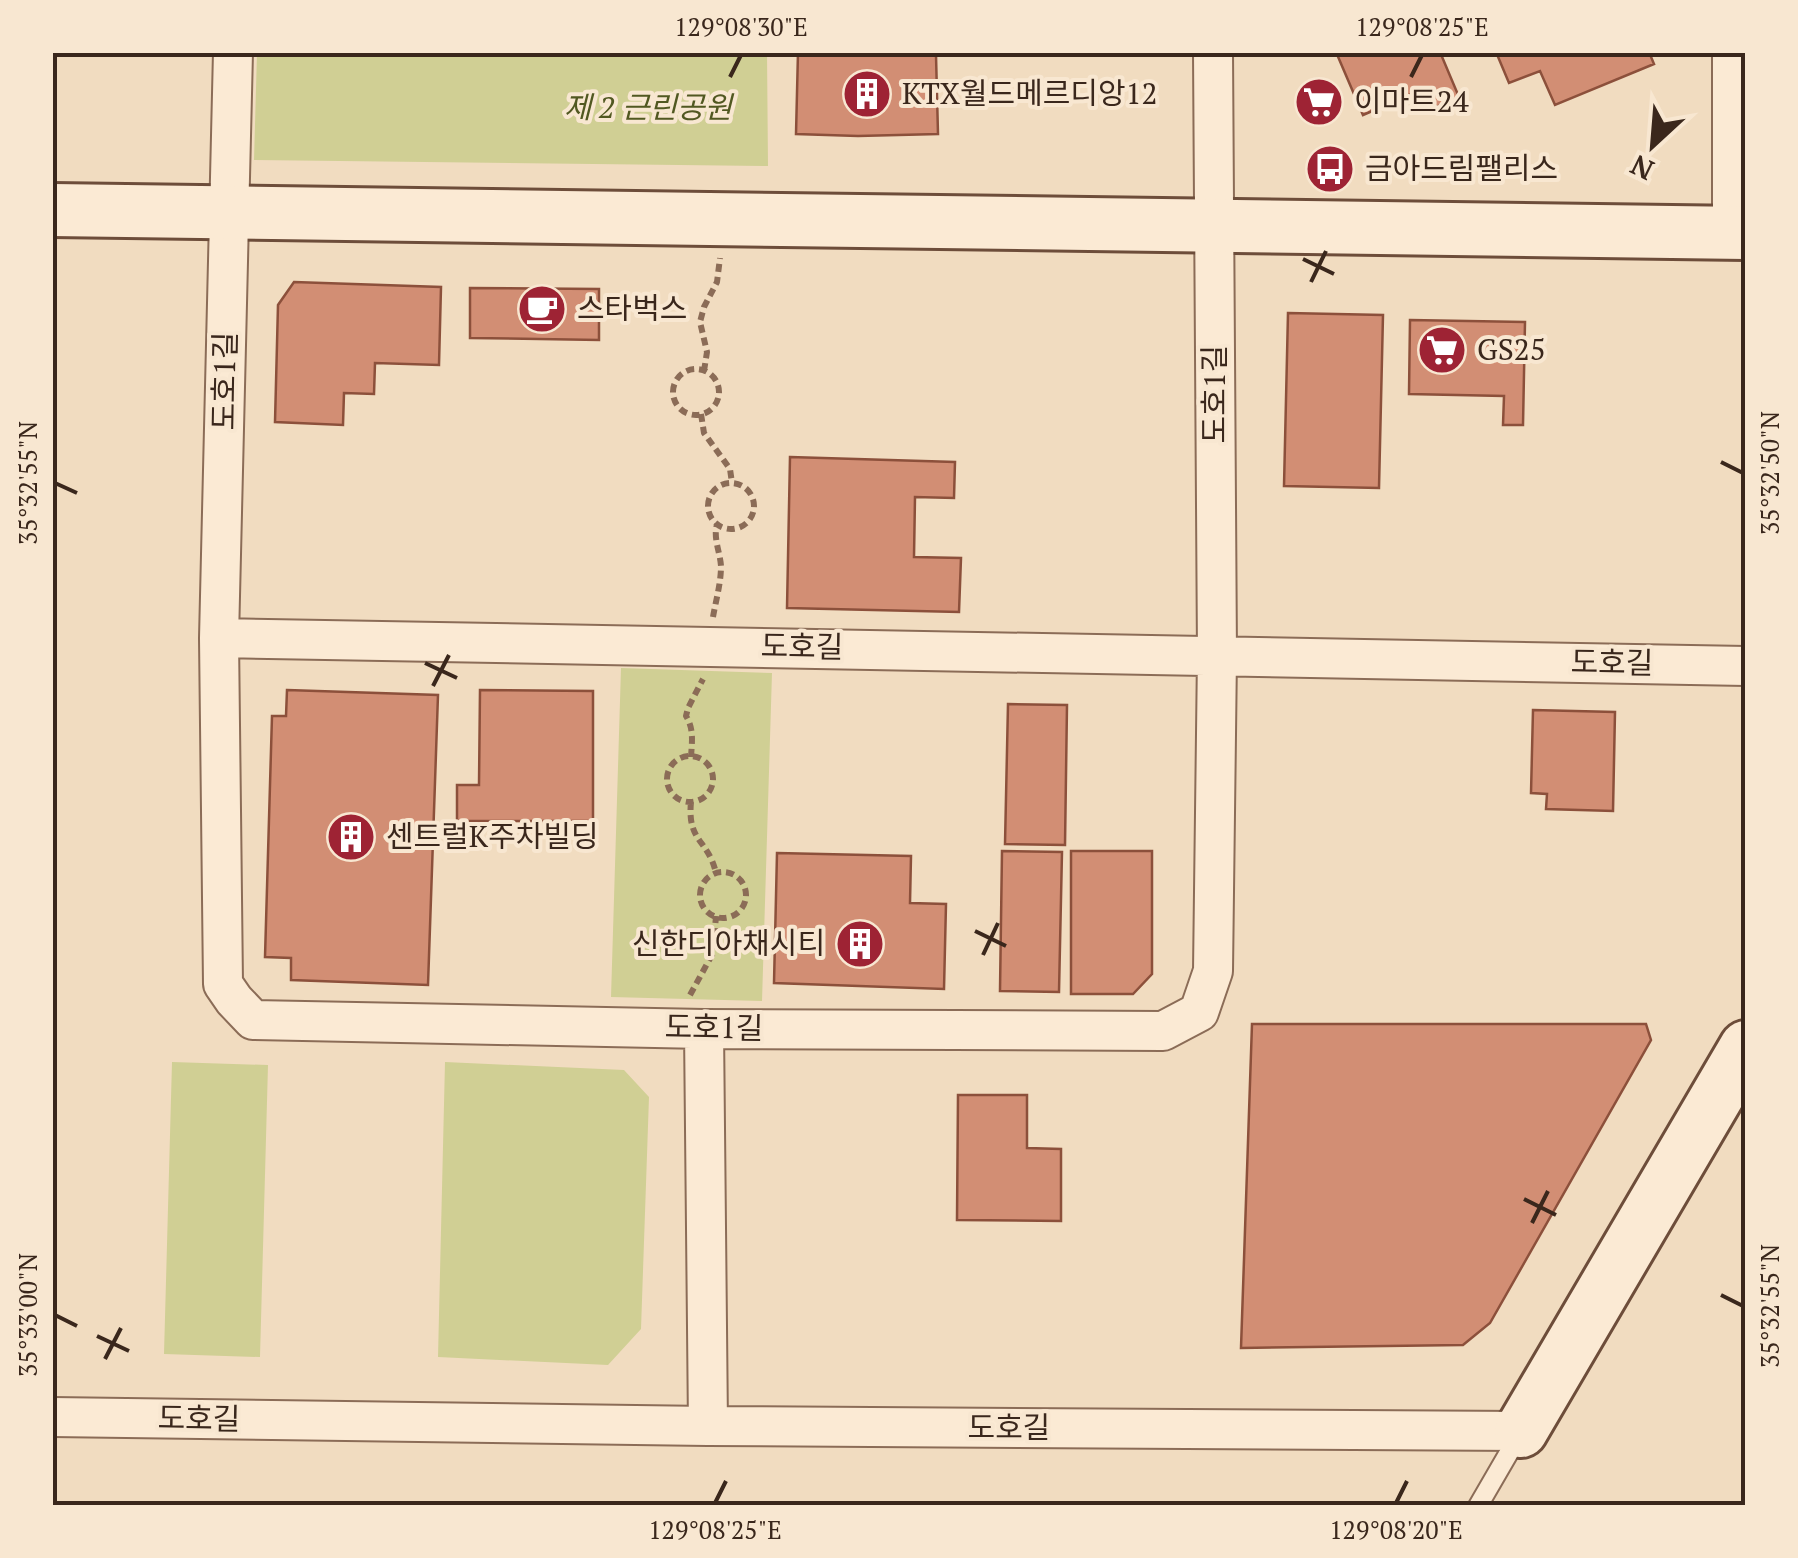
<svg xmlns="http://www.w3.org/2000/svg" width="1798" height="1558" font-family="'PT Serif','Noto Sans KR',serif">
	<style>
		.green { fill: #d0cf94 }
		.building { fill: #d28e74; stroke: #8c503b; stroke-width: 2.5 }
		.lines { fill: none; stroke-linecap: round; stroke-linejoin: round }
		.lane-casing { stroke: #8b6c57; stroke-width: 22 }
		.street-casing { stroke: #8b6c57; stroke-width: 42 }
		.secondary-casing { stroke: #6d4d3a; stroke-width: 58 }
		.path { stroke: #8b6c57; stroke-width: 6; stroke-dasharray: 8 5; stroke-linecap: butt }
		.lane { stroke: #fbead4; stroke-width: 18 }
		.street { stroke: #fbead4; stroke-width: 38 }
		.secondary { stroke: #fbead4; stroke-width: 52 }
		.ticks { fill: none; stroke: #3a271c; stroke-width: 4 }
		.labels { text-anchor: middle; stroke-width: 8; stroke-linejoin: round; paint-order: stroke }
		.poi-label { font-size: 30px; fill: #3a271c; stroke: #f8e7d1; text-anchor: start }
		.park-label { font-size: 30px; font-style: italic; fill: #515821; stroke: #f8e7d1 }
		.street-label { font-size: 30px; fill: #3a271c; stroke: #f8e7d1 }
		.neatline { fill: none; stroke: #3a271c; stroke-width: 4 }
		.ticks-label { font-size: 25px; text-anchor: middle; fill: #3a271c }
	</style>
	<rect width="100%" height="100%" fill="#f1dcc0"/>
	<!-- green -->
	<path class="green" d="M257,53H767L768,166L254,160Z
		M621,668L772,673L762,1001L611,997Z
		M172,1062L268,1065L260,1357L164,1354Z
		M445,1062L624,1070L649,1097L641,1329L608,1365L438,1357Z"/>
	<!-- building -->
	<path class="building" d="M798,52H955L936,55L938,134L858,136L796,134Z
		M1336,52H1440L1459,97L1425,112L1416,92L1363,115Z
		M1496,52H1649L1654,64L1555,105L1540,71L1509,83Z
		M294,282L441,287L439,365L375,363L374,394L344,393L343,425L275,422L278,305Z
		M470,288L599,289V340L470,338Z
		M1288,313L1383,315L1379,488L1284,486Z
		M1410,320L1525,322L1523,425H1503L1504,396L1409,394Z
		M790,457L955,462L954,498L915,497L914,557L961,558L959,612L787,608Z
		M287,690L438,695L428,985L291,980V958L265,957L272,716H286Z
		M480,690L593,691V821H457V785H479Z
		M1008,704L1067,705L1065,845L1005,844Z
		M1533,710L1615,712L1613,811L1546,809L1547,794L1531,793Z
		M1002,851L1062,852L1059,992L1000,991Z
		M1071,851H1152V974L1133,994H1071Z
		M777,853L911,856L910,903L946,904L944,989L774,983Z
		M1252,1024H1646L1651,1040L1490,1323L1463,1345L1241,1348Z
		M958,1095H1027V1148L1061,1149V1221L957,1220Z"/>
	<g class="lines">
		<!-- lane casing -->
		<g class="lane-casing">
			<path id="lane" d="M1478,1506L1518,1437"/>
		</g>
		<!-- street casing -->
		<g class="street-casing">
			<path id="street" d="M233,52L219,638L223,984L234,1000L253,1020L704,1029L1163,1031L1199,1012L1213,971L1217,655L1213,52
				M1732,52V233
				M219,638L1746,666
				M704,1029L708,1426
				M52,1417L708,1426L1521,1431"/>
		</g>
		<!-- secondary casing -->
		<g class="secondary-casing">
			<path id="secondary" d="M52,210L1746,233
				M1521,1431L1746,1047"/>
		</g>
		<!-- path -->
		<path class="path" d="M673 392a23 23 0 1 1 46 0a23 23 0 1 1-46 0Z
			M704,371L707,352L700,322L704,307L717,282L720,258
			M701,414L704,433L730,469L732,483
			M708 506a23 23 0 1 1 46 0a23 23 0 1 1-46 0Z
			M713,617C716,600 721,583 721,566C720,552 713,538 717,524
			M667 779a23 23 0 1 1 46 0a23 23 0 1 1-46 0Z
			M691,757C692,741 694,729 686,716L688,708L703,679
			M691,802C687,842 708,839 716,873
			M700 895a23 23 0 1 1 46 0a23 23 0 1 1-46 0Z
			M690,995L713,953L716,916"/>
		<!-- lane -->
		<use href="#lane" class="lane"/>
		<!-- street -->
		<use href="#street" class="street"/>
		<!-- secondary -->
		<use href="#secondary" class="secondary"/>
	</g>
	<!-- ticks -->
	<path class="ticks" d="M730,77L741,55M1411,77L1422,55M1303,259L1334,274M1311,282L1326,251M1721,462L1743,473M55,483L77,493M425,663L457,678M433,686L449,655M975,931L1006,946M983,955L998,923M1524,1199L1556,1215M1532,1223L1548,1191M1721,1295L1743,1306M55,1315L77,1326M97,1336L129,1351M105,1359L121,1328M715,1503L726,1481M1396,1503L1407,1481"/>
	<!-- icons -->
	<defs>
		<g id="building-disc" transform="scale(2.5)"><circle r="9.5" fill="#9e2334" stroke="#f8e7d1"/><path d="M-4-6H4V6H1V3H-1V6H-4ZM-2.5-4.3h1.7v1.8h-1.7ZM.8-4.3h1.7v1.8H.8ZM-2.5-1h1.7V.8h-1.7ZM.8-1h1.7V.8H.8Z" fill="#fff"/></g>
		<g id="supermarket-disc" transform="scale(2.5)"><circle r="9.5" fill="#9e2334" stroke="#f8e7d1"/><path d="M-6-5.5h2.5l.6 2H6L4.5 2H-2.5L-4.4-4H-6ZM-1.5 3.2a1.3 1.3 0 1 0 .1 0ZM3 3.2a1.3 1.3 0 1 0 .1 0Z" fill="#fff"/></g>
		<g id="bus-disc" transform="scale(2.5)"><circle r="9.5" fill="#9e2334" stroke="#f8e7d1"/><path d="M-5-6H5V4H4V6H2V4H-2V6H-4V4H-5ZM-3.5-4V0h7V-4ZM-3.5 1.2v1.5H-2V1.2ZM2 1.2v1.5H3.5V1.2Z" fill="#fff"/></g>
		<g id="cafe-disc" transform="scale(2.5)"><circle r="9.5" fill="#9e2334" stroke="#f8e7d1"/><path d="M-5.5-4.5H6V0H3Q3 3.5 0 3.5H-2.5Q-5.5 3.5-5.5 0ZM3-3.2v2h1.7v-2ZM-6 4.5H4V6H-6Z" fill="#fff"/></g>
	</defs>
	<g fill-rule="evenodd">
		<use href="#building-disc" x="867" y="94"/>
		<use href="#supermarket-disc" x="1319" y="102"/>
		<use href="#bus-disc" x="1330" y="169"/>
		<use href="#cafe-disc" x="542" y="309"/>
		<use href="#supermarket-disc" x="1442" y="350"/>
		<use href="#building-disc" x="351" y="837"/>
		<use href="#building-disc" x="860" y="944"/>
	</g>
	<g class="labels">
		<!-- poi labels -->
		<g class="poi-label">
			<text x="902" y="104">KTX월드메르디앙12</text>
			<text x="1354" y="112">이마트24</text>
			<text x="1365" y="179">금아드림팰리스</text>
			<text x="577" y="319">스타벅스</text>
			<text x="1477" y="360">GS25</text>
			<text x="386" y="847">센트럴K주차빌딩</text>
			<text x="825" y="954" text-anchor="end">신한디아채시티</text>
		</g>
		<!-- park labels -->
		<g class="park-label">
			<text x="648" y="118">제 2 근린공원</text>
		</g>
		<!-- street labels -->
		<g class="street-label">
			<text transform="translate(225 381) rotate(-89)" y="10">도호1길</text>
			<text transform="translate(1215 394) rotate(-90)" y="10">도호1길</text>
			<text transform="translate(802 647) rotate(1)" y="10">도호길</text>
			<text transform="translate(1612 663) rotate(1)" y="10">도호길</text>
			<text transform="translate(714 1028) rotate(1)" y="10">도호1길</text>
			<text transform="translate(199 1419) rotate(1)" y="10">도호길</text>
			<text x="1009" y="1438">도호길</text>
		</g>
	</g>
	<!-- border -->
	<rect width="1798" height="1558" fill="none" stroke="#f8e7d1" stroke-width="110"/>
	<!-- north arrow -->
	<g transform="translate(1653 145) rotate(206)" stroke="#f8e7d1" stroke-width="8" paint-order="stroke">
	<path d="M0-8L18 38L0 25L-18 38Z" fill="#3a271c"/>
	<text y="-15" font-size="28" font-weight="bold" text-anchor="middle" fill="#3a271c">N</text>
	</g>
	<rect x="55" y="55" width="1688" height="1448" class="neatline"/>
	<g class="ticks-label">
		<text x="741" y="36">129°08'30"E</text>
		<text x="1422" y="36">129°08'25"E</text>
		<text transform="translate(1770 473) rotate(-90)" y="9">35°32'50"N</text>
		<text transform="translate(28 483) rotate(-90)" y="9">35°32'55"N</text>
		<text transform="translate(1770 1306) rotate(-90)" y="9">35°32'55"N</text>
		<text transform="translate(28 1315) rotate(-90)" y="9">35°33'00"N</text>
		<text x="715" y="1539">129°08'25"E</text>
		<text x="1396" y="1539">129°08'20"E</text>
	</g>
</svg>
